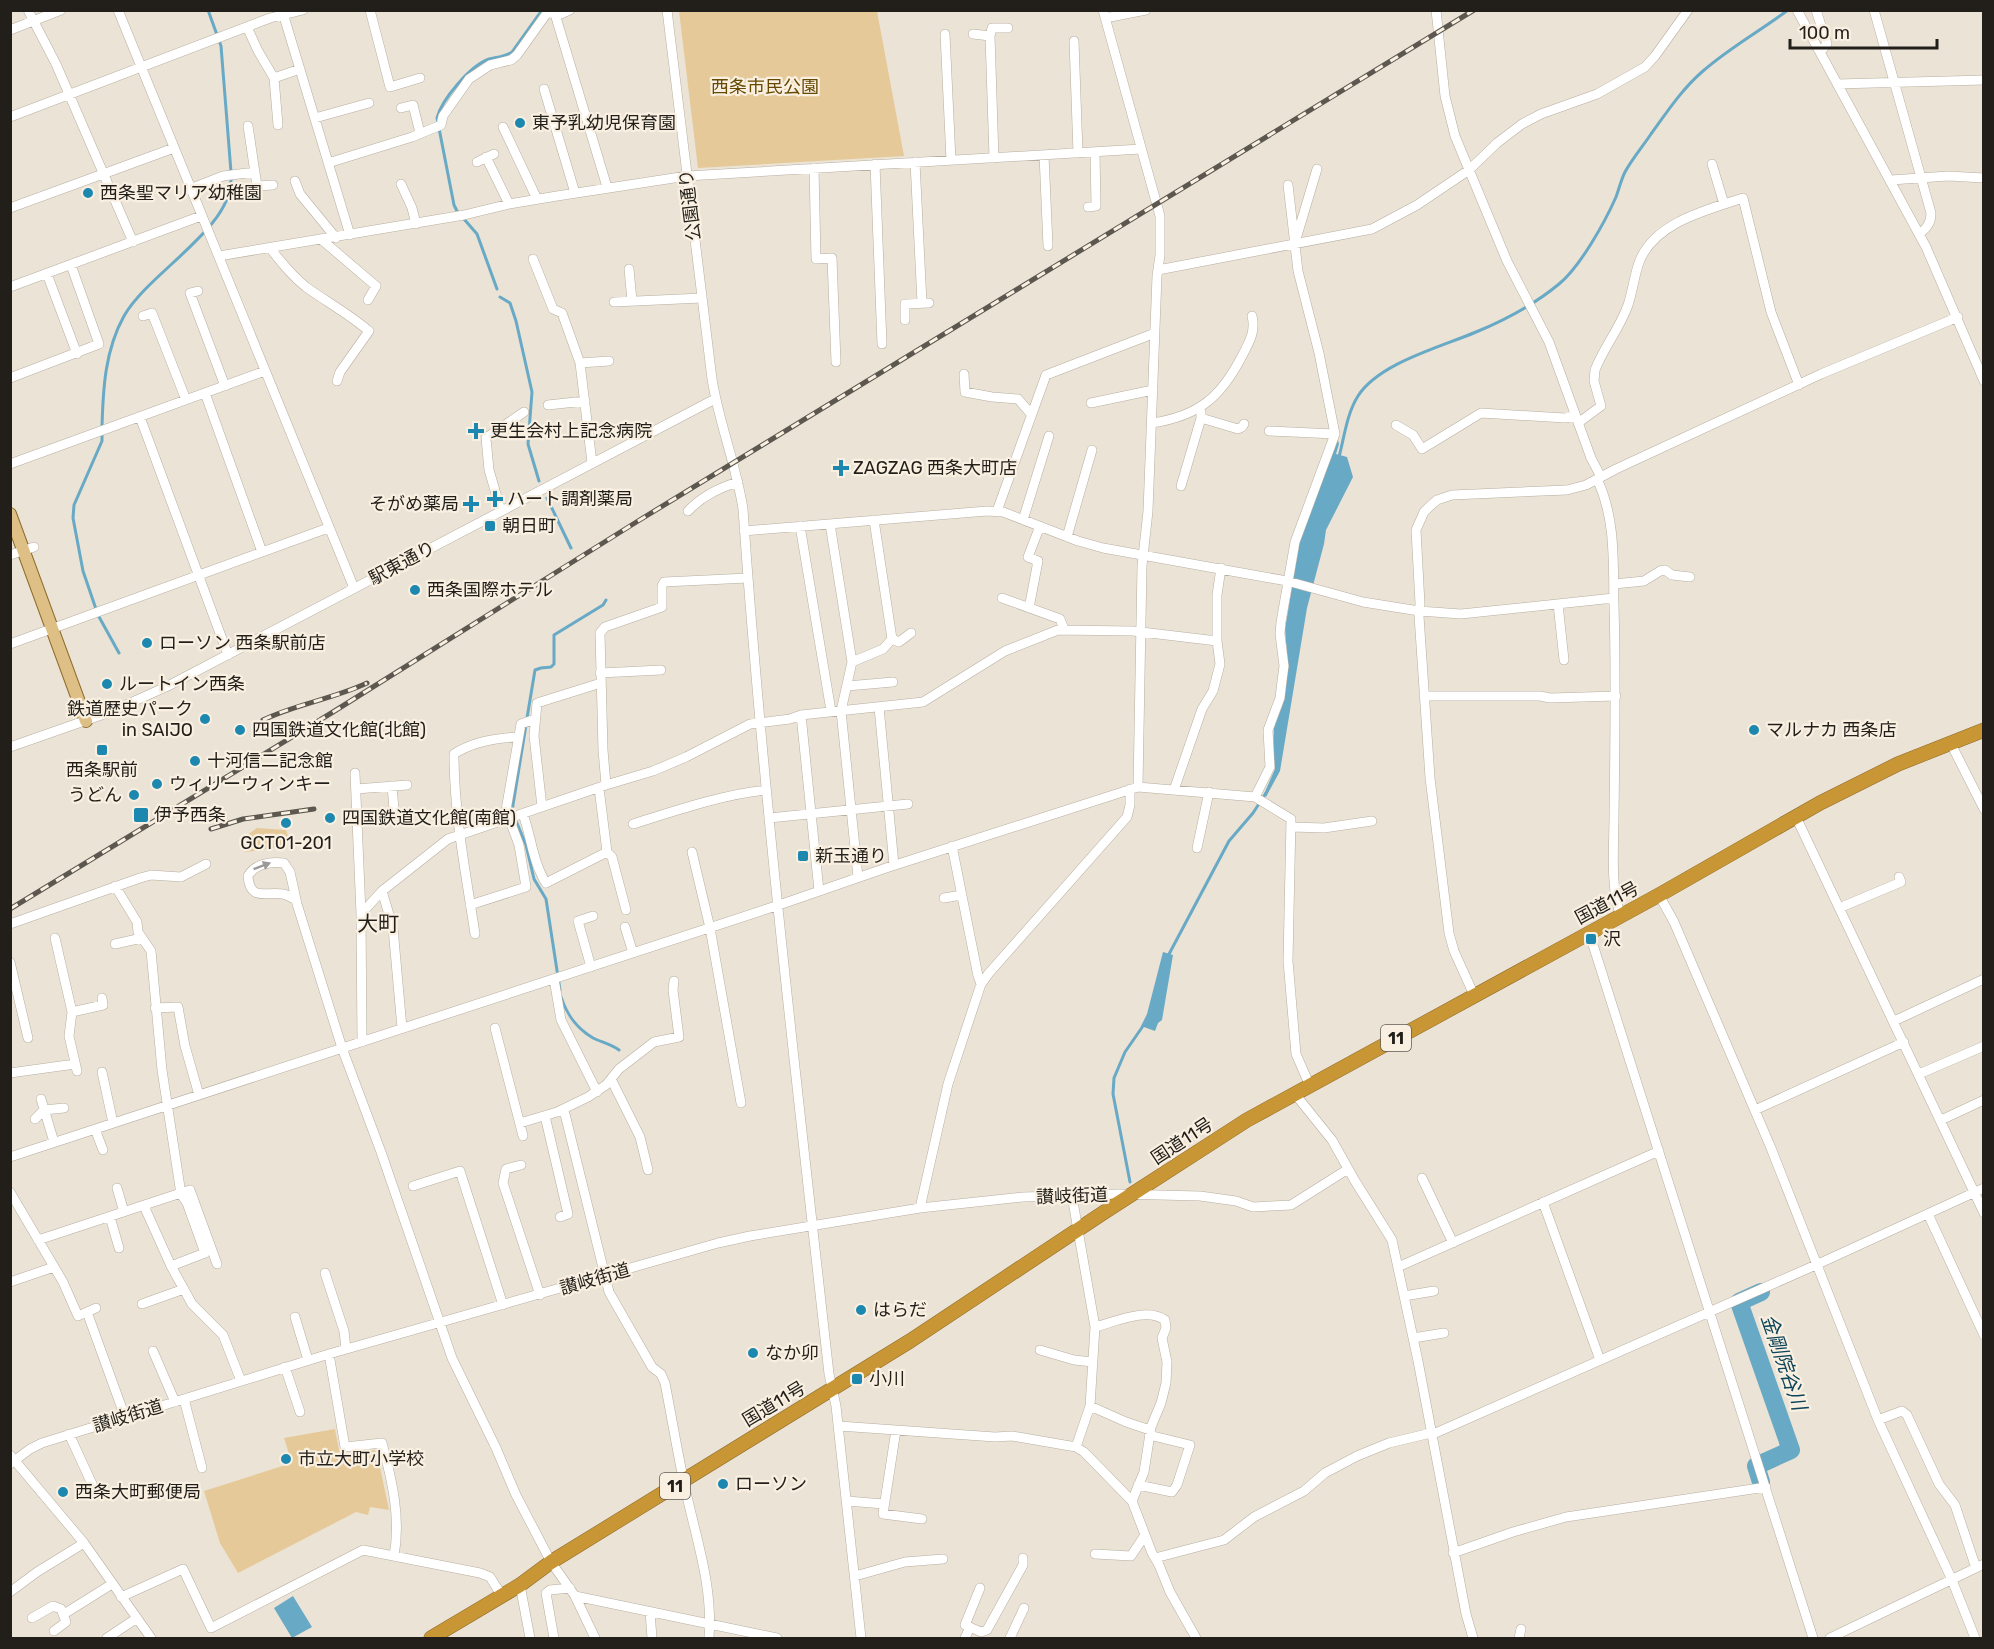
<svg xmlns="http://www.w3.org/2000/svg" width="1994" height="1649" font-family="Rubik,'Noto Sans JP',sans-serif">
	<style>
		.green { fill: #e6c998 }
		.water { fill: #68a9c6 }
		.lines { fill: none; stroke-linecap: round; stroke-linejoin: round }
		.stream { stroke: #68a9c6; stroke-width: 3 }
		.river { stroke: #68a9c6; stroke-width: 18 }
		.minor-casing { stroke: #b7aea1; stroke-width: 10 }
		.major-casing { stroke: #8e6c2c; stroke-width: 14 }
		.highway-casing { stroke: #8e6c2c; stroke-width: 15 }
		.minor { stroke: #fff; stroke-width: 9 }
		.major { stroke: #dec086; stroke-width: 12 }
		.highway { stroke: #c89635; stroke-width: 14 }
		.rail-casing { stroke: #5c5850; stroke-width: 5 }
		.rail { stroke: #f9f0e2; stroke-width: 3; stroke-dasharray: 9; stroke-linecap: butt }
		.oneway { fill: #9c9a98 }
		.poi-dot { fill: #1c88af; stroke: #f9f0e2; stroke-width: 2 }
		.labels { text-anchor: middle; stroke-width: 4.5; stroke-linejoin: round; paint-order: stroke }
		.shield { fill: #f9f0e2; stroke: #625e56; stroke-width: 1.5 }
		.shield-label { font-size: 16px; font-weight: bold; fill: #221f1a }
		.park-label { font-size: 18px; fill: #674902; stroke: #f9f0e2 }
		.poi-label { font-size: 18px; fill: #221f1a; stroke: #f9f0e2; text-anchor: start }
		.street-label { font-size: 18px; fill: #221f1a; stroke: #f9f0e2 }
		.water-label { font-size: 20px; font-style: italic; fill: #0d455a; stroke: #f9f0e2 }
		.quarter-label { font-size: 21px; fill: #221f1a; stroke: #f9f0e2 }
	</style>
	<rect width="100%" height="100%" fill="#ebe3d5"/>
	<!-- green -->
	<path class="green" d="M679,11H877L904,156L698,168Z
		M257,828L286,830L289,839L283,846L246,852L242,850L240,840Z
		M335,1429L340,1455L374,1450L377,1453L389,1510L370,1507L368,1515L356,1512L238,1573L220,1543L204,1491L292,1463L284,1438Z"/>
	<!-- water -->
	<path class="water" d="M1338,440L1339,444L1336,454L1347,457L1353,477L1326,530L1324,544L1307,608L1280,771L1266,797L1264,794L1275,769L1273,748L1274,728L1282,706L1288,665L1285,629L1300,539Z
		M1163,952L1173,955L1162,1020L1158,1023L1155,1031L1141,1026L1147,1014Z
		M293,1596L312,1627L292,1638L274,1608Z"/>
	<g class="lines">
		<!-- stream -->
		<path class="stream" d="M208,10L221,46L231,172
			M497,289L477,234L457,211L454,205L437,118C442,99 470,66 489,59C498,57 504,57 512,52L542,10
			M500,297L510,303L516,321L532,392L528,444L539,481
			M102,427C103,389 105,350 124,316C149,272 233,228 231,178
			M102,434V441L74,505L73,518L83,571L98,615L119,653
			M1339,457C1344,438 1347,413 1358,396C1379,363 1441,347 1476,332C1505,320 1535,304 1559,284C1580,267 1605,222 1616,197C1619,189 1621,180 1625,172C1632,159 1643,146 1651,134C1667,112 1682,89 1703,71C1729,48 1760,31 1788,10
			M547,498L571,548
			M527,718L535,670L541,668L551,667L554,664V635L603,605L606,600
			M526,725L512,811L526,845L534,879L546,899L560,990
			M1168,956L1229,841L1253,813L1266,793
			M561,997C567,1015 576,1028 593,1038C601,1042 611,1044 619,1050
			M1130,1182L1113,1094L1114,1078L1125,1052L1143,1026"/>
		<!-- river -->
		<path class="river" d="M1761,1292L1739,1302L1791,1450L1756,1466L1761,1482"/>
		<!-- minor casing -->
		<g class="minor-casing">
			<path id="minor" d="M28,10L56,64L133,242
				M118,10L354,588
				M282,10L350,235
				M370,10L390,87L420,78
				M667,10L712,379C719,423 736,464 743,509C763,798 797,1086 829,1374L836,1406L861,1638
				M1103,10L1160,216V255L1157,276L1148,511L1142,566L1138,787
				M1436,10L1445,96L1455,136L1507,261L1549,342L1591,458L1601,477
				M1797,10L1926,247L1984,381
				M1816,10L1827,44L1820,52
				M1874,10L1931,213C1931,223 1927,228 1919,234
				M555,14L607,187
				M1105,18L1146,10
				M247,27L258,51L274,78L278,125
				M10,30L61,10
				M945,34L951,160
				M973,34L990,36
				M1074,41L1078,153
				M274,78L300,69
				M1837,84L1984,80
				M544,89L575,193
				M401,108L413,105L420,133
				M10,117L270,18L303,10
				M315,118L369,103
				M248,126L257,186L273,185
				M503,127L537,199
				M1044,155L1048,246
				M486,157L509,204
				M994,158L990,36L992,28H1008
				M477,162L494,154
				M915,162L922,303
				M328,163L412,137L441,125L443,116L469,79L490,65L511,60L517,55L547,13L561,14L570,10
				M875,164L882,344
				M1712,164L1724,204
				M814,168L816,259L832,258L836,362
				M1891,180L1948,176L1984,178
				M295,181L300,194L336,238
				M401,184L412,208L416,224
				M190,189L223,176L255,172
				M1088,207L1096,206L1095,152
				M10,208L174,148
				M1296,239L1317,169
				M322,240L376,286L368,300
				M270,248C281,262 292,276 306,287C327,302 349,314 369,331L340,372L337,381
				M219,256L464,215L509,204L557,196L687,176L1141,149
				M533,259L553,309L562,313L580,363L592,463
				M629,269L632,301
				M1158,270L1372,229L1417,205L1469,170L1497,143L1522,124L1541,114L1597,94L1645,67L1655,56L1688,10
				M47,274L77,354
				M10,287L201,216
				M198,291L190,293L225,386
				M614,302L702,298
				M143,316L152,313L186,400
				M905,320V304L929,303
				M580,363L609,361
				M964,374L965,392L992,397L1018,399L1031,414
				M10,378L99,344L71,265
				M205,393L262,552
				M1091,403L1153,390
				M548,405L585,401
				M140,417L228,655
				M1201,418L1238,429L1242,427L1244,424
				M1152,423C1199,416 1221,397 1242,356C1249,343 1256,331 1252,316
				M1578,423L1601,406L1594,381L1595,370C1604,347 1620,328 1628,305C1633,290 1634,275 1640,260C1656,222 1707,210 1743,198L1771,312L1799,385
				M1396,425L1413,435L1422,449L1481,413L1565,418L1575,416
				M1269,431L1335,434
				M10,464L265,371
				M1597,479C1616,519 1613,562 1614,605C1616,675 1615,745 1614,816C1614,843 1610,892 1621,915
				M1181,486L1201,418V412L1198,408
				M501,511L489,470L486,438L524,412
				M688,511C702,496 718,488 738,482
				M997,511L1046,375L1155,333
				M874,520L892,639
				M1023,520L1049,436
				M830,524L852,662L841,711L858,877
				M800,526L831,711
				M744,531L987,511L1003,512L1078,541L1103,548L1287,581L1363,602L1419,611L1461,614L1614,598
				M1067,537L1092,450
				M10,555L34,547
				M1614,584L1644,581L1660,571L1665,570L1672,575L1690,577
				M1002,598L1060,619L1064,629
				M1558,604L1564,660
				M1029,608L1038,561L1028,557L1040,526
				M10,644L328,528
				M852,662L883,649L892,639L899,642L911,633
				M600,673L661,670
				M847,686L893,682
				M1424,696H1540L1550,698L1616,696
				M879,707L894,865
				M801,715L819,891
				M1950,742L1984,809
				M10,747L110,712L168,686L715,399
				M355,773L361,914L362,1042
				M606,785L603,750L600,633L605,627L662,607V586L664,582L748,578
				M392,786L394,809
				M356,789L407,785
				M1174,790L1202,709L1213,691L1220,664L1217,641V595L1221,568
				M1255,797L1270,767L1268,730L1280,698L1282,681L1284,666L1280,634L1281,622L1295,542L1335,434L1319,353L1298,271L1288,185
				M542,807L534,736L537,703L601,683
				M523,814C531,836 533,863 546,883L607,852L599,788
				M1796,817L1984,1213
				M769,818L908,804
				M633,824C674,811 724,794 766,790
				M1292,827L1324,828L1372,821
				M952,846L978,976L981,984
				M1197,848L1209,792
				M607,852L612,857L626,910
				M692,852L710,928L741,1103
				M115,886L137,922L138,932L151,951L162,1070L181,1194L187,1203L205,1253L171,1266
				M382,891L393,928L402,1028
				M1659,895L1674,922L1771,1148L1878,1420L1952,1580L1975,1638
				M944,898L962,895
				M296,900C292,898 288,895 283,894C266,891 250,902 248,876C255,864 270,861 284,863L290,872L297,904L342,1048L381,1152L452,1358L496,1448L516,1495L551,1562L575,1596L595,1638
				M470,905L526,887L519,845L506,810L521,724L535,719
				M1839,908L1901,882L1899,877
				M361,914L382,891L448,839L606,785L653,771L686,757L750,724L790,719L801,715L923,702L1005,651L1058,630L1133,631L1217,641
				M10,924L140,878L151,875L181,877L206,864
				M625,927L633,953
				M1589,932L1813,1638
				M475,934C466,874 454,815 454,754C472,742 496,738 518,737
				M55,938L72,1012L69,1036L77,1071
				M115,944L142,938
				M10,962L28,1038
				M591,967L578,921L593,916
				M554,979L561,1020L597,1092
				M1474,995L1454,951L1449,933L1430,778L1419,616L1420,604L1416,530L1424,512L1430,506L1437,500L1452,495L1567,490L1586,485L1616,469L1821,374L1958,317
				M155,1008L178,1007L185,1046L199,1095
				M72,1012L103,1005L102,998
				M1894,1021L1984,979
				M495,1028L523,1136
				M102,1072L113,1123
				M10,1073L75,1064
				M1919,1074L1984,1046
				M611,1079L640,1137L648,1170
				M1295,1094L1332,1140L1355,1181L1392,1240L1418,1361L1466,1614L1473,1638
				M41,1099L54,1142
				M564,1110L609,1292L652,1367L661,1374L665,1383C672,1419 678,1456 686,1492C697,1541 713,1588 709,1638
				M1755,1110L1904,1042
				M545,1116L568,1214L560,1217
				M35,1119L44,1110L64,1108
				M1941,1120L1984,1100
				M520,1123L557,1112L588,1097L606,1085L619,1069L654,1042L679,1037L673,990L674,981
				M95,1129L103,1150
				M10,1157L779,905L886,868L1138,787L1255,797L1291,819L1288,961L1296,1054L1310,1086
				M521,1165L506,1169L503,1183L540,1295
				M1422,1178L1453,1243
				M413,1186L460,1171L503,1305
				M117,1188L124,1212
				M10,1192L63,1282L78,1316L96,1308
				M1072,1196L1095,1327L1090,1406L1076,1447
				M1543,1202L1600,1360
				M144,1206L171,1266L192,1304L223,1335L241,1381
				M920,1208L948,1084L981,984L989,973L1127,817L1130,805V789
				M1928,1214L1984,1335
				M110,1217L119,1248
				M38,1240L190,1190L217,1264
				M1398,1267L1659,1151
				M325,1273L344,1331L346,1349
				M10,1282L54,1267
				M1404,1296L1434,1291
				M142,1304L184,1289
				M87,1312L125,1417
				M295,1317L308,1360
				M1095,1327C1115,1322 1146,1307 1165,1320L1166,1328L1162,1338L1167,1362L1166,1383L1161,1403L1151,1427L1144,1472L1132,1501
				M1413,1338L1444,1333
				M1040,1350L1074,1360L1093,1362
				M153,1351L175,1402
				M329,1354L345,1447L382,1443C392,1480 401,1518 394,1556
				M285,1367L300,1412
				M184,1399L202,1468
				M1090,1406L1126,1422L1150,1430
				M1878,1420L1902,1411L1907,1415L1939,1484L1955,1505L1976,1568
				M839,1426L995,1437L1012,1436L1076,1447L1084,1452L1132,1501L1152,1553L1159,1565L1170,1592L1196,1638
				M896,1430L883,1514L922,1519
				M69,1434L92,1484
				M1431,1435L1818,1264L1984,1188
				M10,1455L84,1543L151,1638
				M10,1464L30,1449L42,1443L329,1354L718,1243L750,1236L920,1208L1023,1197L1118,1194L1200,1196L1236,1201L1253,1207L1291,1205L1348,1169
				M1138,1485L1172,1492L1177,1485L1190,1445L1149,1435
				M847,1501L884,1504
				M1453,1553L1513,1532L1566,1517L1766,1487
				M1095,1554L1131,1556L1145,1535
				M1155,1558L1224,1540L1254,1517L1304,1491L1325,1473L1357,1456L1389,1443L1431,1433
				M855,1576L905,1562L943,1559
				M520,1585L530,1638
				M980,1588L965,1625L981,1632L987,1630L1023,1565V1558
				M10,1592L37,1572L84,1543
				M575,1596L777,1638
				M121,1597L183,1569L211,1628L363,1550L480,1573L490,1577L502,1596
				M650,1612L652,1638
				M64,1614L112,1584
				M32,1618L53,1606L61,1609L66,1622L54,1631
				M107,1638L137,1618
				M554,1638L546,1593L550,1590L570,1588
				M965,1638L970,1627
				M1010,1638L1024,1608
				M1519,1638L1521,1629
				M1830,1638L1984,1564"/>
		</g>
		<!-- major casing -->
		<g class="major-casing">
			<path id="major" d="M10,514L86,721"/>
		</g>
		<!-- highway casing -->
		<g class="highway-casing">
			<path id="highway" d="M431,1638L520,1585L551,1562L910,1341L1106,1211L1247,1120L1659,895L1820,803L1898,764L1984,730"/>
		</g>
		<!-- minor -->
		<use href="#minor" class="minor"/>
		<!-- major -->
		<use href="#major" class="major"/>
		<!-- highway -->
		<use href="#highway" class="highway"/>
		<!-- rail casing -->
		<g class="rail-casing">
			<path id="rail" d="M263,720C296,704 333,699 367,683
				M211,829L243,819L314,809
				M10,909L333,712L638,521L1474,10"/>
		</g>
		<!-- rail -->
		<use href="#rail" class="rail"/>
	</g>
	<!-- one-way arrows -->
	<defs><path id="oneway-solid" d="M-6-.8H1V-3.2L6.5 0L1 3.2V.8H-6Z" transform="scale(1.5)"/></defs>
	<use class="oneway" href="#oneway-solid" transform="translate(262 866) rotate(-21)"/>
	<!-- markers -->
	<g class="poi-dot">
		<circle cx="520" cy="123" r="6"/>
		<circle cx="88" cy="193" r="6"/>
		<path d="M473 422h6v6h6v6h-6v6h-6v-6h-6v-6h6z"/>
		<path d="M838 459h6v6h6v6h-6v6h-6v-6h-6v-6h6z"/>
		<path d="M492 490h6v6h6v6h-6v6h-6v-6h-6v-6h6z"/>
		<path d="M468 495h6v6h6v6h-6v6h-6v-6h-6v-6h6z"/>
		<rect x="484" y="520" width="12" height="12" rx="3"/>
		<circle cx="415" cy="590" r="6"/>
		<circle cx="147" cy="643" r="6"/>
		<circle cx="107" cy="684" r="6"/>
		<circle cx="205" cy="719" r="6"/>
		<circle cx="240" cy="730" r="6"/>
		<circle cx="1754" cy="730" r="6"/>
		<rect x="96" y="744" width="12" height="12" rx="3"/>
		<circle cx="195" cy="761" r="6"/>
		<circle cx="157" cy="784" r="6"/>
		<circle cx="134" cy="795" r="6"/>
		<rect x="133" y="807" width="16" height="16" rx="3"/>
		<circle cx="330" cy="818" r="6"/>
		<circle cx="286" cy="823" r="6"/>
		<rect x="797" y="850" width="12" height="12" rx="3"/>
		<rect x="1585" y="933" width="12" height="12" rx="3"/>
		<circle cx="861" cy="1310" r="6"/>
		<circle cx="753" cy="1353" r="6"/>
		<rect x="851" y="1373" width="12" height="12" rx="3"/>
		<circle cx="286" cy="1459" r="6"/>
		<circle cx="723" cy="1484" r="6"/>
		<circle cx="63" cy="1492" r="6"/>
	</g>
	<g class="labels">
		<!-- shield labels -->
		<g class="shield">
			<rect x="1381" y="1025" width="30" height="26" rx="4.5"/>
			<rect x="660" y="1473" width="30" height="26" rx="4.5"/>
		</g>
		<g class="shield-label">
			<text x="1396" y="1044">11</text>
			<text x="675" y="1492">11</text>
		</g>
		<!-- park labels -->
		<g class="park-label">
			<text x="765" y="93">西条市民公園</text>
		</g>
		<!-- poi labels -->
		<g class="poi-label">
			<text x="532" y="129">東予乳幼児保育園</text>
			<text x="100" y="199">西条聖マリア幼稚園</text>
			<text x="490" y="437">更生会村上記念病院</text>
			<text x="853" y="474">ZAGZAG 西条大町店</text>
			<text x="507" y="505">ハート調剤薬局</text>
			<text x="459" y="510" text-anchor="end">そがめ薬局</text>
			<text x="502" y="532">朝日町</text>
			<text x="427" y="596">西条国際ホテル</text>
			<text x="159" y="649">ローソン 西条駅前店</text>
			<text x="119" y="690">ルートイン西条</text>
			<text x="193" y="715" text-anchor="end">鉄道歴史パーク<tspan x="193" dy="21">in SAIJO</tspan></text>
			<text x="252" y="736">四国鉄道文化館(北館)</text>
			<text x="1766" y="736">マルナカ 西条店</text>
			<text x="207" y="767">十河信二記念館</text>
			<text x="102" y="776" text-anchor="middle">西条駅前</text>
			<text x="169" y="790">ウィリーウィンキー</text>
			<text x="122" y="801" text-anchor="end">うどん</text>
			<text x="154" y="821">伊予西条</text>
			<text x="342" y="824">四国鉄道文化館(南館)</text>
			<text x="286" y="849" text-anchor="middle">GCT01-201</text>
			<text x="815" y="862">新玉通り</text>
			<text x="1603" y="945">沢</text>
			<text x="873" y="1316">はらだ</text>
			<text x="765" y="1359">なか卯</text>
			<text x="869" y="1385">小川</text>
			<text x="298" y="1465">市立大町小学校</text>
			<text x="735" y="1490">ローソン</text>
			<text x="75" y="1498">西条大町郵便局</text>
		</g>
		<!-- street labels -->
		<g class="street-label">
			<text transform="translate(690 205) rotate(-97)" y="6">公園通り</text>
			<text transform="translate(402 563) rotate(-28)" y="6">駅東通り</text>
			<text transform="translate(1607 903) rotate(-28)" y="6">国道11号</text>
			<text transform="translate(1182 1141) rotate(-33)" y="6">国道11号</text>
			<text transform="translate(1072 1196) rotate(-2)" y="6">讃岐街道</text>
			<text transform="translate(595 1279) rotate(-16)" y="6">讃岐街道</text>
			<text transform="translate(774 1404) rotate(-31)" y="6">国道11号</text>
			<text transform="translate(128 1416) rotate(-17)" y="6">讃岐街道</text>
		</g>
		<!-- water labels -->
		<g class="water-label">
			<text transform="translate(1784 1362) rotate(71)" y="7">金剛院谷川</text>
		</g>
		<!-- quarter labels -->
		<g class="quarter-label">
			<text x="378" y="931">大町</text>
		</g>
	</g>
	<!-- border -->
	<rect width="1994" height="1649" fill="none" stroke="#221f1a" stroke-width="24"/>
	<!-- scale -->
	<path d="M1790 39v9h147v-9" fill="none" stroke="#221f1a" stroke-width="3"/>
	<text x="1799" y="39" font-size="18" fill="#221f1a" stroke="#f9f0e2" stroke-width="4.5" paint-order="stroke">100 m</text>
</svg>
